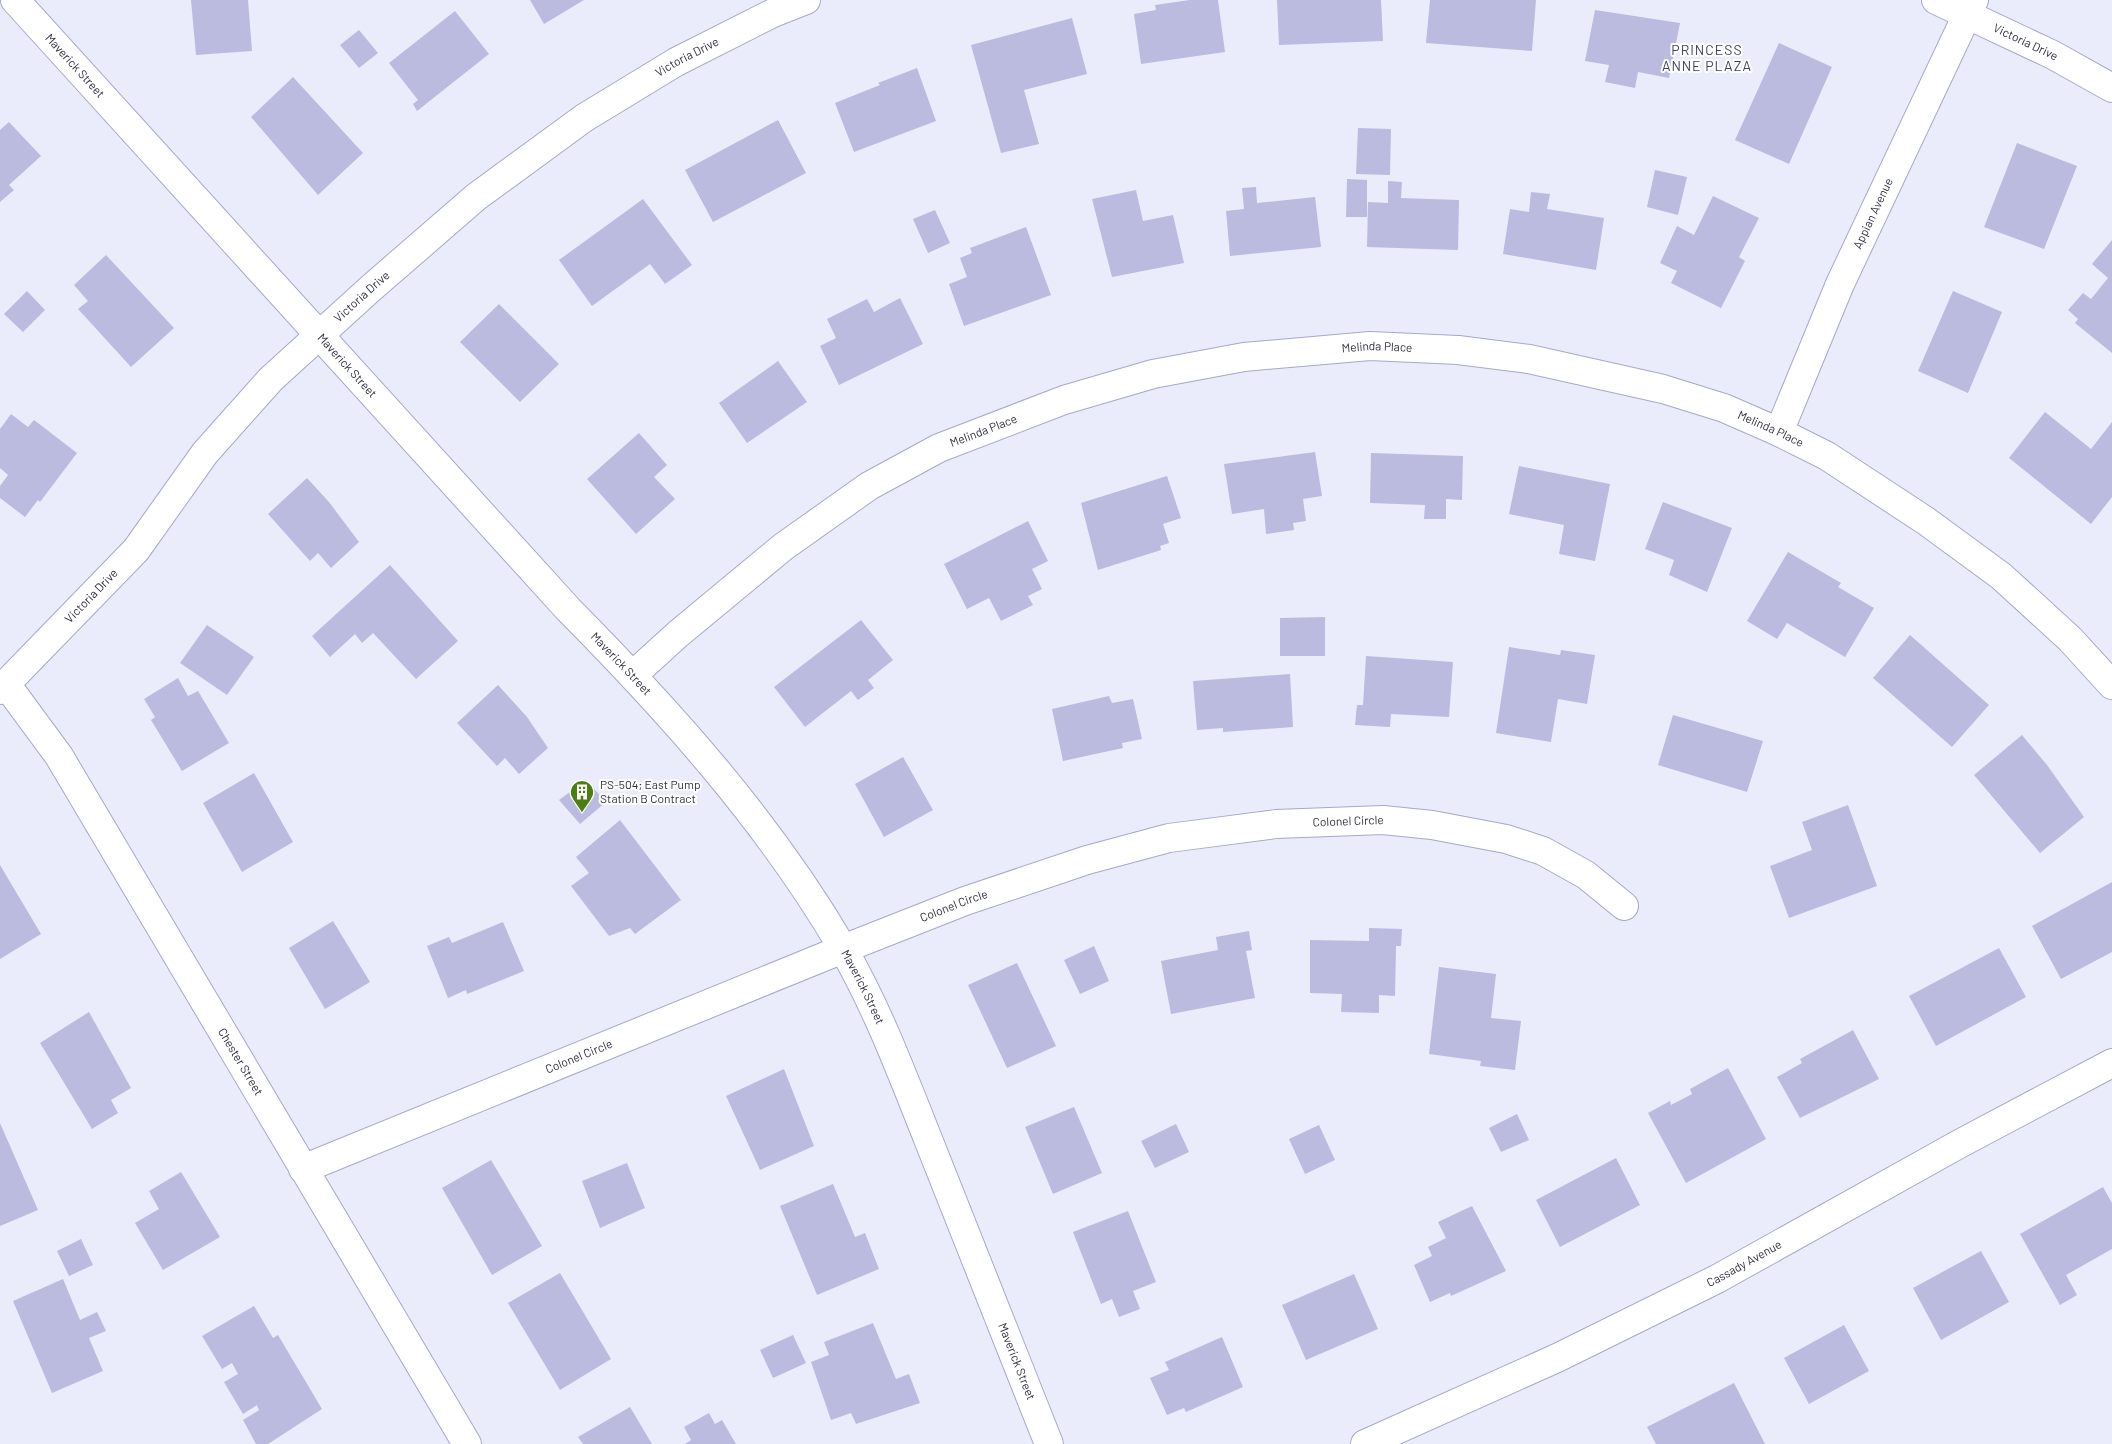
<svg xmlns="http://www.w3.org/2000/svg" width="2112" height="1444" font-family="Barlow,sans-serif">
	<style>
		.building { fill: #babbdf }
		.lines { fill: none; stroke-linecap: round; stroke-linejoin: round }
		.minor-casing { stroke: #a6a8ca; stroke-width: 30 }
		.minor { stroke: #fff; stroke-width: 28 }
		.labels { text-anchor: middle; stroke-width: 4; stroke-linejoin: round; paint-order: stroke }
		.street-label { font-size: 12px; fill: #2f303e; stroke: #fff }
		.poi-label { font-size: 12px; fill: #2f303e; stroke: #fff; text-anchor: start }
		.neighbourhood-label { font-size: 14px; letter-spacing: 1px; fill: #3f3f5c; stroke: #fff }
	</style>
	<rect width="100%" height="100%" fill="#ebecfb"/>
	<!-- building -->
	<path class="building" d="M191,0H248L252,51L196,55Z
		M530,0H584L544,24Z
		M1190,0H1218L1225,52L1141,64L1134,14L1156,10L1155,5Z
		M1277,0H1381L1383,41L1279,45Z
		M1430,0H1536L1532,51L1426,43Z
		M1595,10L1680,23L1669,78L1638,72L1635,88L1605,82L1609,65L1585,61Z
		M455,11L489,54L417,111L413,104L418,100L389,63Z
		M1072,18L1087,74L1024,90L1039,144L1001,153L971,45Z
		M359,30L378,53L359,68L340,45Z
		M1779,43L1832,67L1789,164L1735,140Z
		M917,68L936,121L854,152L835,103L880,85L878,83Z
		M293,77L363,153L318,195L251,117Z
		M778,120L806,173L713,222L685,170Z
		M9,122L41,156L9,185L14,190L0,202V130Z
		M1358,128L1391,129L1390,175L1356,174Z
		M2017,143L2077,166L2044,249L1984,227Z
		M1655,170L1687,177L1678,215L1647,207Z
		M1347,179L1367,180V217H1346Z
		M1388,181L1402,182L1401,198L1459,200L1458,250L1367,247L1368,202L1388,203Z
		M1256,187L1257,203L1315,197L1321,247L1230,256L1226,211L1244,209L1242,188Z
		M1136,190L1143,221L1173,215L1184,263L1112,277L1092,199Z
		M1531,192L1550,194L1547,209L1604,218L1596,270L1503,254L1510,209L1529,212Z
		M1713,196L1759,218L1739,257L1745,261L1721,308L1671,283L1677,271L1660,263L1677,226L1694,235Z
		M643,199L692,265L665,284L650,264L592,306L559,260Z
		M935,210L950,243L928,253L913,219Z
		M1026,227L1051,295L964,326L949,284L967,277L960,258L972,253L970,248Z
		M2112,240V353L2075,323L2078,319L2068,310L2083,293L2091,299L2108,278L2092,264Z
		M106,255L174,328L131,367L78,309L88,301L74,285Z
		M27,291L45,310L23,332L4,314Z
		M1953,291L2002,312L1968,393L1918,371Z
		M900,298L923,344L839,385L820,346L836,338L827,319L867,299L874,312Z
		M499,304L559,364L520,402L460,342Z
		M778,361L807,402L747,443L719,403Z
		M2045,412L2091,449L2112,422V497L2091,524L2009,458Z
		M11,414L28,427L34,420L77,453L40,502L38,500L25,517L0,498V486L8,475L0,468V429Z
		M639,433L667,465L654,477L675,499L636,534L587,479Z
		M1315,452L1322,496L1303,499L1306,521L1293,523L1294,530L1266,534L1264,509L1232,514L1224,464Z
		M1371,453L1463,456L1462,500L1446,499V519H1424L1425,505L1370,503Z
		M1519,466L1610,484L1595,561L1559,554L1564,525L1509,514Z
		M1167,476L1181,518L1163,524L1169,543L1160,546L1161,550L1098,570L1081,503Z
		M307,478L329,502L359,542L331,568L318,553L310,561L268,514Z
		M1663,502L1732,528L1707,592L1669,575L1674,560L1645,549Z
		M1028,521L1048,561L1032,569L1042,589L1028,596L1033,605L1001,621L989,598L967,609L944,564Z
		M1788,552L1841,583L1838,587L1874,608L1845,657L1787,623L1777,639L1747,621Z
		M390,565L458,641L416,679L373,633L362,643L355,634L330,657L312,636Z
		M1325,617V656H1280V618Z
		M861,620L893,660L868,680L874,688L858,700L851,691L805,727L774,687Z
		M207,625L254,657L227,695L180,663Z
		M1910,635L1989,705L1952,747L1873,678Z
		M1509,647L1560,655L1561,650L1595,655L1587,704L1558,699L1551,742L1496,733Z
		M1366,656L1453,662L1449,717L1391,714L1390,727L1355,725L1357,705H1363Z
		M1290,674L1293,727L1223,732V728L1197,730L1193,681Z
		M178,678L188,696L198,691L229,743L182,771L151,720L155,717L144,699Z
		M498,685L527,717L548,748L519,774L505,758L497,766L457,723Z
		M1109,696L1112,703L1133,699L1142,739L1122,743L1123,748L1063,761L1052,709Z
		M1673,715L1763,741L1747,792L1658,765Z
		M2022,735L2047,765L2084,817L2040,853L1974,775Z
		M903,757L933,810L884,837L855,784Z
		M254,773L293,842L242,872L203,803Z
		M586,780L606,802L580,824L559,800Z
		M1848,805L1877,886L1789,918L1770,866L1812,850L1802,822Z
		M620,820L681,900L635,934L630,928L609,936L571,886L589,873L576,857Z
		M0,865L41,934L0,959Z
		M2112,882V952L2061,979L2032,926Z
		M333,921L370,982L325,1009L289,948Z
		M503,922L524,971L467,994L466,990L448,998L427,946L449,937L452,943Z
		M1369,928L1402,929L1401,946H1396L1395,996L1379,995V1013L1341,1012L1342,994L1310,993V940L1369,941Z
		M1249,931L1252,950L1246,951L1255,998L1171,1014L1161,961L1218,950L1216,937Z
		M1094,946L1109,981L1080,994L1064,960Z
		M1999,948L2026,997L1936,1046L1909,996Z
		M1017,963L1056,1046L1007,1068L968,985Z
		M1439,967L1496,974L1491,1018L1521,1021L1515,1070L1480,1066L1481,1061L1429,1054Z
		M89,1012L131,1088L111,1100L118,1113L92,1129L40,1043Z
		M1853,1030L1879,1079L1800,1118L1777,1077L1802,1063L1800,1059Z
		M1728,1068L1766,1139L1686,1183L1648,1113L1670,1101L1671,1105L1692,1094L1690,1089Z
		M784,1069L814,1146L760,1170L726,1096Z
		M1074,1107L1102,1173L1053,1194L1025,1127Z
		M1517,1114L1529,1140L1501,1152L1489,1128Z
		M0,1123L38,1210L0,1226Z
		M1176,1124L1189,1152L1155,1168L1141,1141Z
		M1319,1125L1335,1160L1305,1174L1289,1139Z
		M1616,1158L1640,1205L1560,1247L1536,1200Z
		M491,1160L542,1246L492,1275L442,1188Z
		M627,1163L645,1208L600,1228L582,1181Z
		M181,1172L220,1237L163,1270L135,1223L159,1209L149,1191Z
		M833,1184L855,1237L865,1233L879,1269L817,1295L780,1206Z
		M2103,1187L2112,1203V1249L2066,1275L2077,1295L2060,1305L2020,1234Z
		M1472,1206L1506,1271L1451,1296L1450,1293L1430,1302L1414,1265L1432,1256L1428,1247L1446,1238L1438,1222Z
		M1128,1211L1156,1282L1133,1291L1140,1309L1119,1317L1112,1299L1101,1304L1073,1232Z
		M81,1239L93,1265L69,1276L57,1251Z
		M1981,1251L2009,1302L1941,1340L1913,1288Z
		M560,1273L611,1359L560,1390L508,1303Z
		M1354,1274L1378,1329L1306,1360L1282,1305Z
		M63,1279L80,1320L97,1312L106,1331L89,1338L103,1371L52,1393L13,1301Z
		M254,1306L273,1338L278,1335L322,1409L268,1444H256L243,1420L259,1410L257,1405L243,1414L224,1382L238,1374L232,1363L222,1369L202,1336Z
		M873,1323L896,1379L909,1374L920,1403L856,1424L851,1413L831,1420L811,1362L829,1355L824,1342Z
		M1844,1325L1869,1371L1809,1404L1784,1358Z
		M793,1335L806,1363L773,1378L760,1350Z
		M1222,1337L1243,1387L1186,1412L1184,1408L1167,1415L1150,1378L1169,1370L1165,1362Z
		M1734,1383L1765,1444H1656L1647,1427Z
		M630,1407L652,1444H583L578,1437Z
		M709,1413L715,1424L722,1420L736,1444H685L691,1440L684,1427Z"/>
	<g class="lines">
		<!-- minor casing -->
		<g class="minor-casing">
			<g id="minor">
				<path id="s1" d="M15,0L568,609C670,712 768,821 842,947C877,1007 902,1074 928,1139C969,1240 1009,1342 1049,1444"/>
				<path id="s2" d="M1936,0L2053,55L2112,88"/>
				<path id="s3" d="M1779,432L1840,284L1974,0"/>
				<path id="s4" d="M633,675L678,634L783,547L869,486L939,448L1064,400L1153,374L1244,357L1370,346L1458,350L1529,359L1663,389L1724,408L1779,432L1827,456L1926,521L2001,576L2070,639L2112,685"/>
				<path id="s5" d="M6,684L59,756L467,1444"/>
				<path id="s6" d="M0,690L136,550L205,453L271,379L370,289L476,197L584,118L676,62L773,13L806,0"/>
				<path id="s7" d="M303,1169L843,949L965,901L1087,860L1169,838L1276,824L1383,820L1432,825L1506,839L1543,851L1586,875L1624,906"/>
				<path id="s8" d="M1365,1444L1557,1358L1717,1279L1961,1143L2112,1063"/>
			</g>
		</g>
		<!-- minor -->
		<use href="#minor" class="minor"/>
	</g>
	<!-- icons -->
	<defs>
		<g id="building-pin" transform="scale(1.25)"><path d="M0 17L-7.5 6A9.5 9.5 0 1 1 7.5 6Z" fill="#4b7f14" stroke="#fff"/><path d="M-4-6H4V6H1V3H-1V6H-4ZM-2.5-4.3h1.7v1.8h-1.7ZM.8-4.3h1.7v1.8H.8ZM-2.5-1h1.7V.8h-1.7ZM.8-1h1.7V.8H.8Z" fill="#fff"/></g>
	</defs>
	<g fill-rule="evenodd">
		<use href="#building-pin" x="582" y="792"/>
	</g>
	<g class="labels">
		<!-- street labels -->
		<g class="street-label">
			<text dy="4" stroke="none"><textPath href="#s2" startOffset="99">Victoria Drive</textPath></text>
			<text dy="4" stroke="none"><textPath href="#s6" startOffset="941">Victoria Drive</textPath></text>
			<text dy="4" stroke="none"><textPath href="#s1" startOffset="89">Maverick Street</textPath></text>
			<text dy="4" stroke="none"><textPath href="#s3" startOffset="238">Appian Avenue</textPath></text>
			<text dy="4" stroke="none"><textPath href="#s6" startOffset="536">Victoria Drive</textPath></text>
			<text dy="4" stroke="none"><textPath href="#s4" startOffset="835">Melinda Place</textPath></text>
			<text dy="4" stroke="none"><textPath href="#s1" startOffset="494">Maverick Street</textPath></text>
			<text dy="4" stroke="none"><textPath href="#s4" startOffset="1240">Melinda Place</textPath></text>
			<text dy="4" stroke="none"><textPath href="#s4" startOffset="430">Melinda Place</textPath></text>
			<text dy="4" stroke="none"><textPath href="#s6" startOffset="131">Victoria Drive</textPath></text>
			<text dy="4" stroke="none"><textPath href="#s1" startOffset="899">Maverick Street</textPath></text>
			<text dy="4" stroke="none"><textPath href="#s7" startOffset="1108">Colonel Circle</textPath></text>
			<text dy="4" stroke="none"><textPath href="#s7" startOffset="702">Colonel Circle</textPath></text>
			<text dy="4" stroke="none"><textPath href="#s1" startOffset="1304">Maverick Street</textPath></text>
			<text dy="4" stroke="none"><textPath href="#s7" startOffset="298">Colonel Circle</textPath></text>
			<text dy="4" stroke="none"><textPath href="#s5" startOffset="445">Chester Street</textPath></text>
			<text dy="4" stroke="none"><textPath href="#s8" startOffset="420">Cassady Avenue</textPath></text>
			<text dy="4" stroke="none"><textPath href="#s1" startOffset="1709">Maverick Street</textPath></text>
		</g>
		<!-- poi labels -->
		<g class="poi-label">
			<text x="600" y="789">PS-504; East Pump<tspan x="600" dy="14">Station B Contract</tspan></text>
		</g>
		<!-- neighbourhood labels -->
		<g class="neighbourhood-label">
			<text x="1707" y="55">PRINCESS<tspan x="1707" dy="16">ANNE PLAZA</tspan></text>
		</g>
	</g>
</svg>
